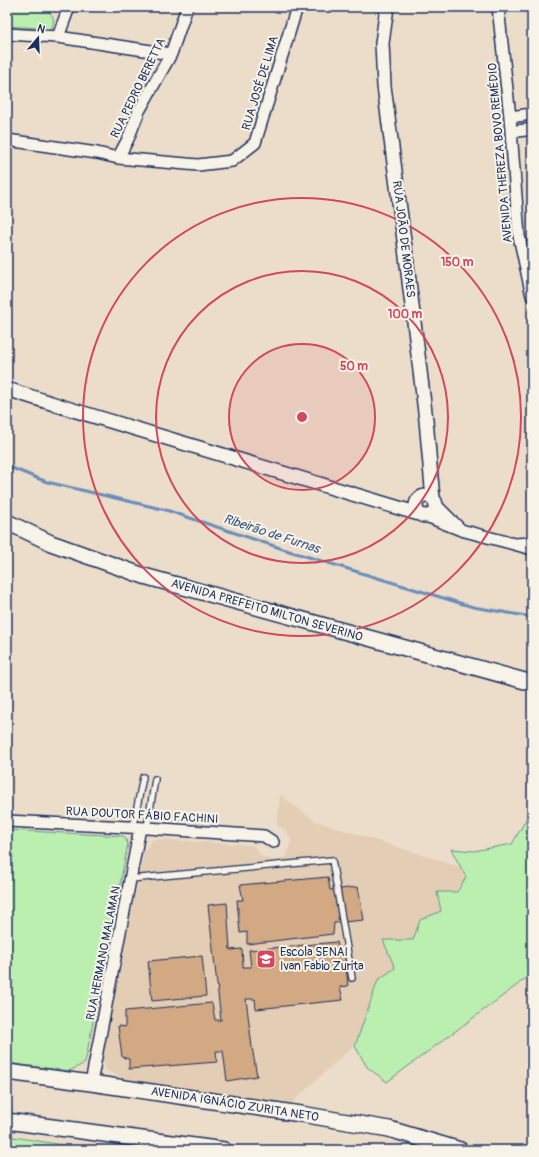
<svg xmlns="http://www.w3.org/2000/svg" width="539" height="1157" font-family="Pangolin,sans-serif">
	<style>
		.built { fill: #e4cdb5 }
		.green { fill: #baefb0; stroke: #6a8f87 }
		.lines { fill: none; stroke-linecap: round; stroke-linejoin: round }
		.stream { stroke: #698dba; stroke-width: 3 }
		.building { fill: #d2a983; stroke: #1b2f5e }
		.service-casing { stroke: #1b2f5e; stroke-width: 8 }
		.minor-casing { stroke: #1b2f5e; stroke-width: 14 }
		.tertiary-casing { stroke: #1b2f5e; stroke-width: 16 }
		.secondary-casing { stroke: #1b2f5e; stroke-width: 18 }
		.service { stroke: #f7f3e8; stroke-width: 5.5 }
		.minor { stroke: #f7f3e8; stroke-width: 11 }
		.tertiary { stroke: #f7f3e8; stroke-width: 13 }
		.secondary { stroke: #f7f3e8; stroke-width: 15 }
		.ring { fill: none; stroke: #d1495b; stroke-width: 2 }
		.labels { text-anchor: middle; stroke-width: 4; stroke-linejoin: round; paint-order: stroke }
		.street-label { font-size: 12px; fill: #1b2f5e; stroke: #f7f3e8 }
		.poi-label { font-size: 12px; fill: #1b2f5e; stroke: #f7f3e8; text-anchor: start }
		.water-label { font-size: 13px; font-style: italic; fill: #3c5684; stroke: #f7f3e8 }
		.centre { fill: #d1495b; stroke: #f7f3e8; stroke-width: 2 }
		.ring-label { font-size: 12px; text-anchor: middle; font-weight: bold; fill: #d1495b; stroke: #f7f3e8; stroke-width: 4; stroke-linejoin: round; paint-order: stroke }
	</style>
	<rect width="100%" height="100%" fill="#ecddca"/>
	<filter id="ink" filterUnits="userSpaceOnUse"><feTurbulence type="fractalNoise" baseFrequency=".025" numOctaves="2"/><feDisplacementMap in="SourceGraphic" scale="8" xChannelSelector="R" yChannelSelector="G"/><feConvolveMatrix kernelMatrix="1 2 1 2 8 2 1 2 1" color-interpolation-filters="sRGB"/></filter>
	<g filter="url(#ink)">
		<!-- built -->
		<path class="built" d="M280,795L315,821L470,870L351,1048L288,1106L125,1080L106,1070L102,1056L144,852L153,839L253,845L261,856L275,861L287,856L291,840L286,830L277,826Z"/>
		<!-- green -->
		<path class="green" d="M7,7C22,7 62,2 52,29L7,26Z
			M532,809V973L516,986L387,1082L367,1067L355,1046L378,980L395,968L383,940H413L420,920L441,911L437,892H457L466,877L451,849L474,851L512,844Z
			M7,830L124,836L128,844L85,1063L69,1071L7,1063Z
			M7,1136L63,1145L61,1150H7Z"/>
		<g class="lines">
			<!-- stream -->
			<path class="stream" d="M7,466L47,482L166,510L289,551L473,607L532,617"/>
		</g>
		<!-- building -->
		<path class="building" d="M328,877L330,890L358,887L364,920L334,923L333,934L247,944V932L240,933L237,900H243L240,885Z
			M227,903L230,950L242,949L243,967H251L249,950L337,942L341,956L345,955L348,986L340,987L343,1000L256,1009L255,999H246L252,1047L257,1076L227,1081L223,1051H216L217,1062L129,1069V1059L122,1057L118,1026L125,1027V1011L212,1003L215,1020H221L208,905Z
			M202,956L206,996L152,1001L148,961Z"/>
		<g class="lines">
			<!-- service casing -->
			<g class="service-casing">
				<path id="service" d="M133,827L143,777
					M147,828L155,779
					M130,879L332,860L352,978"/>
			</g>
			<!-- minor casing -->
			<g class="minor-casing">
				<path id="minor" d="M498,7L510,117L519,236L532,296
					M7,34L58,37L171,54
					M58,37L69,7
					M510,117L532,114
					M511,132L532,129
					M7,140L97,153L118,158L198,165L232,161L255,143L297,7
					M118,158L128,139L139,111L171,54L187,7
					M426,516L461,530L436,505
					M461,530L514,544
					M532,543L514,544L532,549
					M7,821L147,828L264,836L273,842
					M91,1083L140,828"/>
			</g>
			<!-- tertiary casing -->
			<g class="tertiary-casing">
				<path id="tertiary" d="M387,7L382,43L384,86L404,240L426,420L433,499
					M7,389L70,409L419,514
					M416 506a10 10 0 1 1 20 0a10 10 0 1 1-20 0Z"/>
			</g>
			<!-- secondary casing -->
			<g class="secondary-casing">
				<path id="secondary" d="M7,522L51,543L144,576L532,683
					M7,1072L91,1083L301,1114L389,1129L460,1150
					M7,1121L224,1150"/>
			</g>
			<!-- service -->
			<use href="#service" class="service"/>
			<!-- minor -->
			<use href="#minor" class="minor"/>
			<!-- tertiary -->
			<use href="#tertiary" class="tertiary"/>
			<!-- secondary -->
			<use href="#secondary" class="secondary"/>
		</g>
	</g>
	<!-- distance rings -->
	<circle cx="302" cy="417" r="73" fill="#d1495b" fill-opacity=".12"/>
	<g class="ring">
		<circle cx="302" cy="417" r="73"/>
		<circle cx="302" cy="417" r="146"/>
		<circle cx="302" cy="417" r="219"/>
	</g>
	<!-- icons -->
	<defs>
		<g id="school-square" transform="scale(1)"><rect x="-9" y="-9" width="18" height="18" rx="4" fill="#d1495b" stroke="#f7f3e8"/><path d="M0-5L7-2L0 1L-7-2ZM-4 1L0 2.5L4 1V4Q0 6-4 4Z" fill="#fff"/></g>
	</defs>
	<g fill-rule="evenodd">
		<use href="#school-square" x="266" y="959"/>
	</g>
	<g class="labels">
		<!-- street labels -->
		<g class="street-label">
			<text transform="translate(260 83) rotate(-73)" y="4">RUA JOSÉ DE LIMA</text>
			<text transform="translate(138 88) rotate(-64)" y="4">RUA PEDRO BERETTA</text>
			<text transform="translate(500 153) rotate(-95)" y="4">AVENIDA THEREZA BOVO REMÉDIO</text>
			<text transform="translate(404 239) rotate(83)" y="4">RUA JOÃO DE MORAES</text>
			<text transform="translate(267 610) rotate(16)" y="4">AVENIDA PREFEITO MILTON SEVERINO</text>
			<text transform="translate(142 815) rotate(3)" y="4">RUA DOUTOR FÁBIO FACHINI</text>
			<text transform="translate(103 953) rotate(-79)" y="4">RUA HERMANO MALAMAN</text>
			<text transform="translate(235 1104) rotate(9)" y="4">AVENIDA IGNÁCIO ZURITA NETO</text>
		</g>
		<!-- poi labels -->
		<g class="poi-label">
			<text x="280" y="956">Escola SENAI<tspan x="280" dy="14">Ivan Fabio Zurita</tspan></text>
		</g>
		<!-- water labels -->
		<g class="water-label">
			<text transform="translate(272 533) rotate(18)" y="5">Ribeirão de Furnas</text>
		</g>
	</g>
	<circle cx="302" cy="417" r="6" class="centre"/>
	<g class="ring-label">
		<text x="457" y="266">150 m</text>
		<text x="405" y="318">100 m</text>
		<text x="354" y="370">50 m</text>
	</g>
	<!-- margin -->
	<rect width="539" height="1157" fill="none" stroke="#f7f3e8" stroke-width="24"/>
	<rect x="12" y="12" width="515" height="1133" fill="none" stroke="#1b2f5e" stroke-width="1.5" filter="url(#ink)"/>
	<!-- north arrow -->
	<g transform="translate(38 38) rotate(19)" stroke="#f7f3e8" stroke-width="3" paint-order="stroke">
	<path d="M0-3L7 15L0 10L-7 15Z" fill="#1b2f5e"/>
	<text y="-6" font-size="11" font-weight="bold" text-anchor="middle" fill="#1b2f5e">N</text>
	</g>
</svg>
